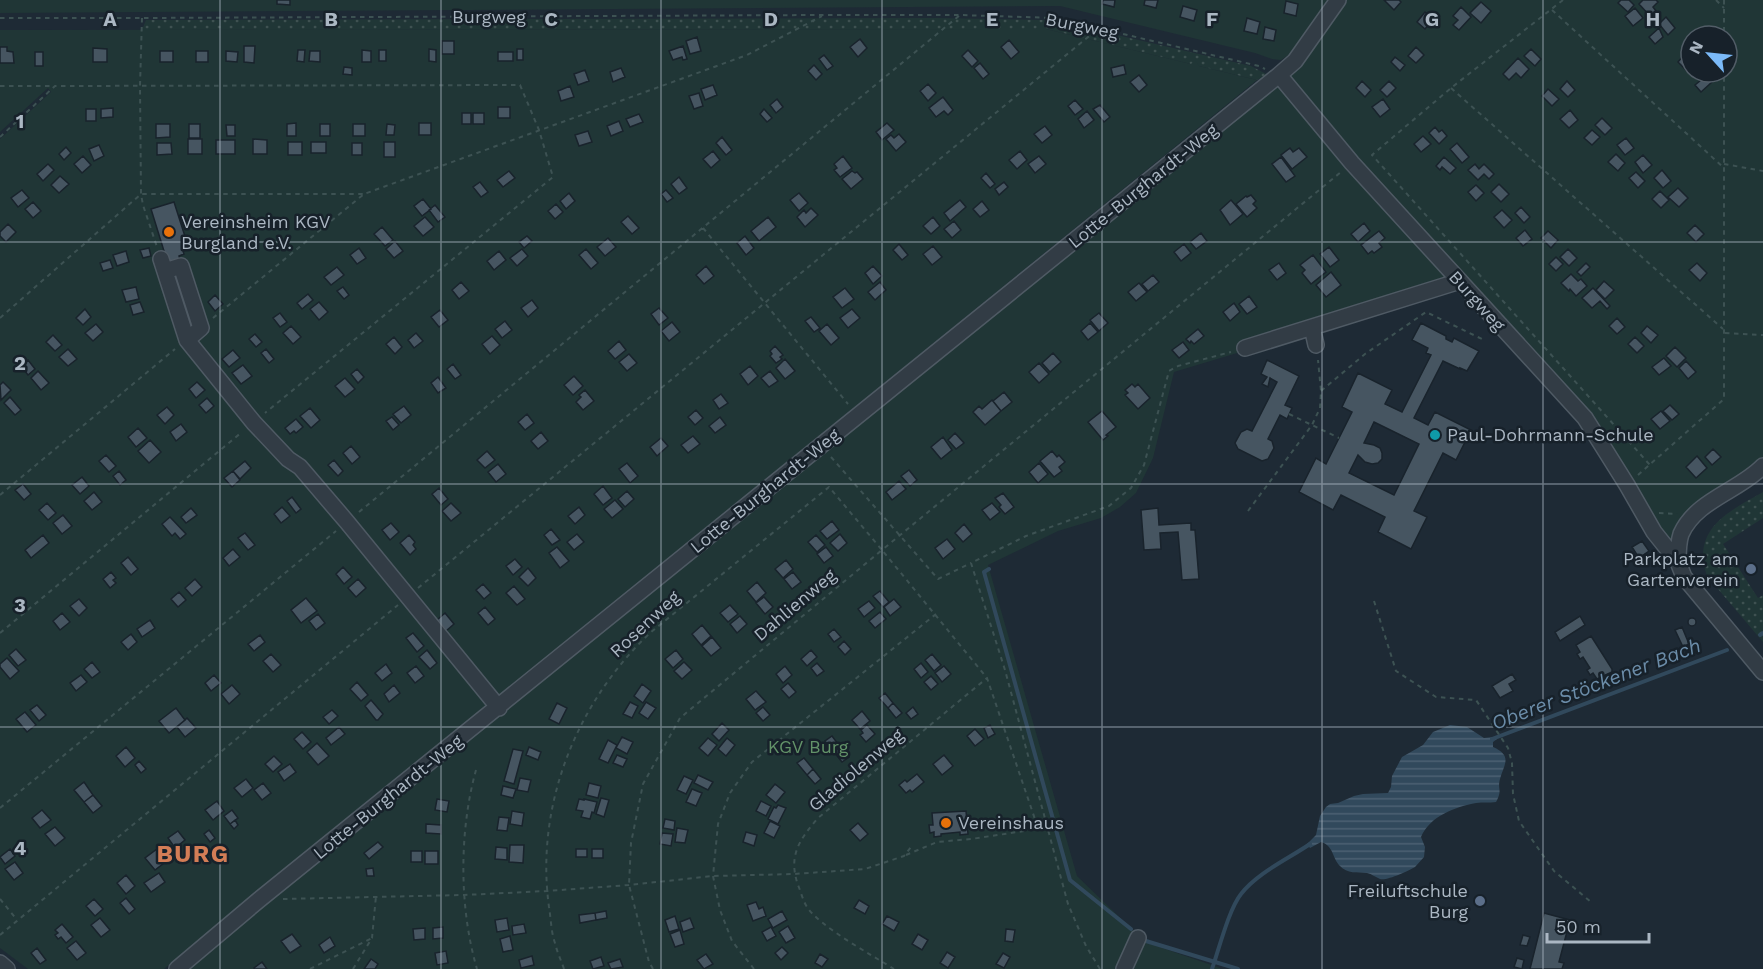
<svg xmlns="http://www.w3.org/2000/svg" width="1763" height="969" font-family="'Work Sans',sans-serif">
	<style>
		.grass { fill: url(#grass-dots) }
		.green { fill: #203636; fill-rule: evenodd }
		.water { fill: url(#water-rules) }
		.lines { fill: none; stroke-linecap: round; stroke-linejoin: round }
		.stream { stroke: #31495c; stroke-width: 4 }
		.building { fill: #465561; stroke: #19232c; stroke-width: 1.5; fill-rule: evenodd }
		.minor-casing { stroke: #4f5a64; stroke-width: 18 }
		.path { stroke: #3d5253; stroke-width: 2; stroke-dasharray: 4.5 4.5; stroke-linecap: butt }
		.minor { stroke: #323c45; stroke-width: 15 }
		.grid { fill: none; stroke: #abb7c3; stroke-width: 1.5; stroke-opacity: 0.55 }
		.food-dot { fill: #e8710a; stroke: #17212a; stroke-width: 2 }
		.culture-dot { fill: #0f9aa8; stroke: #17212a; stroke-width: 2 }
		.service-dot { fill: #5c6f8a; stroke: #17212a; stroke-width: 2 }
		.labels { text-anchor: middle; stroke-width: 5; stroke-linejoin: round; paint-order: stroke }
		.street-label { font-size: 18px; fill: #abb7c3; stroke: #17212a }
		.poi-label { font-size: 18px; fill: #abb7c3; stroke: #17212a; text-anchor: start }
		.park-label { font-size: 18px; fill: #639369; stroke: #17212a }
		.water-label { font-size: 20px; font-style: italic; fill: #6b8ca8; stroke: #17212a }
		.district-label { font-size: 24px; font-weight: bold; letter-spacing: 1.5px; fill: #d37d56; stroke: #17212a }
		.grid-label { font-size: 20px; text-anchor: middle; font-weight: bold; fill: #abb7c3; stroke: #17212a; stroke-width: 5; stroke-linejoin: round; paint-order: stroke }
	</style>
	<defs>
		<pattern id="grass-dots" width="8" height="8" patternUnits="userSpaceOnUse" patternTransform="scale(1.5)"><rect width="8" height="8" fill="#203636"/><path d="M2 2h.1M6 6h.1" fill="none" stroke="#3e5151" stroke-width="1.8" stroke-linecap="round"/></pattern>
		<pattern id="water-rules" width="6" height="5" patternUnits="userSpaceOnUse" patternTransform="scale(1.5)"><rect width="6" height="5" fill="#31495c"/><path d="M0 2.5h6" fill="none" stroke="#4c6172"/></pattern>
	</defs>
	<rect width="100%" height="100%" fill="#1e2a35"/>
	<!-- grass -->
	<path class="grass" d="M935,18L1043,20L1056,21L1251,66L1268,75L1257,80L1046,29L142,30L146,20Z
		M1763,492V518L1723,544L1758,598L1763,595V642L1707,576C1691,529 1728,512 1763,492Z"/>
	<!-- green -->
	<path class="green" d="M0,0H1329L1290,54L1281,60L1272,59L1255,53L1060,6L0,13Z
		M1338,0H1763V466L1690,521L1680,562L1585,419L1458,290L1453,288L1174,372L1153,458L1136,493L1120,507L1101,518L1058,531L988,565L1077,876L1145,942L1220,968V969H181L1279,75ZM1691,36H1727V72H1691Z
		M1046,29L1191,64L1195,60L1199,66L1257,80L164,969H28L0,948V139L51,92L48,88L0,132V30Z"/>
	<!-- water -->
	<path class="water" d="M1450,725L1467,727L1484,738L1493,737L1497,739L1493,742V747C1513,756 1504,764 1500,779C1497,790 1503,789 1496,802C1489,803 1483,802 1476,803C1455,807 1430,816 1421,837L1425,847L1424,857C1421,860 1418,864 1415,867C1408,871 1387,881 1380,879C1375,877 1372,874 1367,873C1358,872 1347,874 1340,866C1332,858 1334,846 1321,842L1310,848L1307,844L1316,835L1320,816L1326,807L1330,804L1338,803L1354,796L1363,794L1388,793L1391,787L1392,776L1402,757L1423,745L1433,732Z"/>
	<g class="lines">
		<!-- stream -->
		<path class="stream" d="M989,569L984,572L1070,880L1131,929
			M1760,635L1763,633
			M1492,739L1727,650
			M1146,941L1238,969
			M1212,969C1219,949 1229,909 1241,894C1257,873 1288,859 1310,844"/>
	</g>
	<!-- building -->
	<path class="building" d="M277,0H290V5L277,4Z
		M1103,0H1115L1114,7L1102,4Z
		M1145,0H1158L1156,8L1144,5Z
		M1384,0H1399L1401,2L1394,10Z
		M1621,0H1629L1634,5L1628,12L1618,3Z
		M1643,0H1656L1658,2L1653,7L1656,11L1650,16L1639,4Z
		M1286,1L1298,4L1296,16L1284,13Z
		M1481,2L1491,11L1481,23L1470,13Z
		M1183,6L1197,10L1194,21L1180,17Z
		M1461,7L1471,17L1459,30L1453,25L1458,20L1453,16Z
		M1635,8L1643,18L1633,26L1625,16Z
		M1425,12L1433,19L1425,29L1417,22Z
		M1666,17L1675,28L1668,35L1659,24Z
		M1247,18L1260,22L1257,34L1244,31Z
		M1265,27L1276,30L1274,41L1263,39Z
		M1659,28L1663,37L1655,44L1649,37Z
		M697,37L701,51L690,54L686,41Z
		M860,39L867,48L858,57L850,47Z
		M1009,40L1019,52L1011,59L1001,47Z
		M442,41H454V54H442Z
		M244,46H255L254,63L244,62Z
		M683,46L687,59L683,60L682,57L673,60L669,51Z
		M0,47H7V51L13,52L14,63H0Z
		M1416,47L1424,55L1416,63L1408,56Z
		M93,48L107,49V62H93Z
		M429,49L436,50V62L429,61Z
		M517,49H523V60H517Z
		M1531,49L1541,59L1535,66L1524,56Z
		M298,50H305L304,62L297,61Z
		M362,50L371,51V62H362Z
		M379,50H386V61H379Z
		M968,50L978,61L972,67L962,56Z
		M160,51H173V62H160Z
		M196,51H208V62H196Z
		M226,51L238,52L237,62L226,61Z
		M310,51H320V62L309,61Z
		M35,52H43V66H35Z
		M498,52H513V61H498Z
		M824,55L833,66L827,70L819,59Z
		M1684,55L1691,63V68L1687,71L1678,62Z
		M1395,57L1405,65L1400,71L1391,62Z
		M1518,58L1529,69L1521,78L1516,73L1509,80L1503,74Z
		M980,63L989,74L983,79L974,68Z
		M814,65L822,74L816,80L808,71Z
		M1124,65L1126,74L1113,77L1111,68Z
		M344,67L352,68V75L343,74Z
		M621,68L625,77L613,82L610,72Z
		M585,70L589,81L578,85L574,74Z
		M1139,75L1147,85L1139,92L1130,82Z
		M1706,76L1712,82L1701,92L1695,85Z
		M1362,81L1371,90L1365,97L1356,88Z
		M1389,81L1396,88L1387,97L1380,90Z
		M1567,81L1575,90L1568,97L1560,89Z
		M928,84L936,93L928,101L920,91Z
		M713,85L717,95L705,100L701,89Z
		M570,86L574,97L561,101L558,91Z
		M1548,89L1559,99L1552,106L1542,96Z
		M699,93L703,106L694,109L689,96Z
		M943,97L953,110L948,115L944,111L936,117L929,108Z
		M777,99L783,107L776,113L770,105Z
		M1383,99L1390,109L1380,117L1372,107Z
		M1075,100L1083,109L1075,115L1068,106Z
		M1100,105L1110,117L1104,122L1093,109Z
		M498,107H510V118H498Z
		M113,108V117L101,118V109Z
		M86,109H96V121H86Z
		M764,109L772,118L767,122L760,114Z
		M1570,110L1578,120L1569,128L1560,119Z
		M1087,111L1094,120L1084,128L1078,119Z
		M462,113H471V124H462Z
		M473,113H484V124H473Z
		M639,114L643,122L630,127L626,119Z
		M1602,118L1612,128L1605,135L1595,125Z
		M619,121L623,131L611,136L607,126Z
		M296,123V136H287V124Z
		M419,123H431V135H419Z
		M887,123L894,130L882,140L876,132Z
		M156,124H170V137L156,138Z
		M189,124H200V138H189Z
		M320,124H330V136H320Z
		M353,124H365V136H353Z
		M387,124L395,125L394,135H386Z
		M226,125H235V136H227Z
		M1045,126L1052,135L1042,143L1034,134Z
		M1435,127L1439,132L1442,130L1447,136L1439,144L1429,133Z
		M1592,130L1600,137L1592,145L1584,138Z
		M588,131L592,142L579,146L575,135Z
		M899,134L906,142L896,151L886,139L891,135L894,138Z
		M1423,136L1431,144L1421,152L1414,144Z
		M722,137L732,150L726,155L716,143Z
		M1626,138L1634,148L1625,155L1617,145Z
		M188,139H202V154H188Z
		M253,139L267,140V154H253Z
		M216,140H235V154H216Z
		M288,142H302V155H288Z
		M311,142H326V153H311Z
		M384,142H395V157H384Z
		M157,143H171L172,154L157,155Z
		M352,143H362V155H352Z
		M1457,143L1469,157L1462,163L1450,149Z
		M99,145L104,156L94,161L89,149Z
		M66,147L71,153L64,160L59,154Z
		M1290,148L1293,152L1299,148L1307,157L1292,169L1281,155Z
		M713,151L720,160L711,168L703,159Z
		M1020,151L1027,160L1017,169L1009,160Z
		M1616,154L1625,163L1618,171L1608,162Z
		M1643,155L1652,165L1643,173L1635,162Z
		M83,156L91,165L82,173L74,164Z
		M843,156L852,168L840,177L834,170L837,168L834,164Z
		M1039,156L1046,164L1035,173L1028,164Z
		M1281,157L1295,176L1286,182L1272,164Z
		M1444,157L1456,168L1450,174L1442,167L1440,170L1436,166Z
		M48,164L54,170L43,181L37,174Z
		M1475,164L1479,169L1484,164L1494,174L1489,179L1484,174L1478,180L1468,170Z
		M1662,170L1671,181L1663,188L1654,178Z
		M509,171L515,178L503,187L497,180Z
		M852,171L855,173L857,172L863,179L851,189L842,179Z
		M1636,172L1645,181L1638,188L1629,178Z
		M986,173L995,184L990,188L981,178Z
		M60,176L69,184L59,193L51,185Z
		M679,177L687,188L679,194L671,184Z
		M480,182L488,192L481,197L473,187Z
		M1004,182L1008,187L999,195L995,189Z
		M1499,184L1509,194L1501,202L1491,192Z
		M1476,185L1484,193L1476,201L1468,192Z
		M1678,188L1688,198L1679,207L1668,197Z
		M22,190L29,198L18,207L11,198Z
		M666,190L673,198L667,202L661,194Z
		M1660,191L1669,200L1661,208L1652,199Z
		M569,193L575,201L566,209L560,201Z
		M799,193L808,203L799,211L790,200Z
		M1251,195L1256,201L1253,204L1257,208L1247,217L1236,204L1246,196L1247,197Z
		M423,199L431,209L422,216L414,206Z
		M960,200L966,207L950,221L944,213Z
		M1231,200L1243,214L1230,225L1220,210Z
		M982,201L989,210L980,217L973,209Z
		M33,202L41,211L33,218L25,209Z
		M174,202L189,249L183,251L184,254L179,256L180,260L168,264L151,209Z
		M556,204L563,212L555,219L548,211Z
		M435,205L445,217L438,222L429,210Z
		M1521,207L1530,217L1524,223L1515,213Z
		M811,208L818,215L805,227L797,217L804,210L806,213Z
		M1502,210L1512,220L1504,228L1494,217Z
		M628,216L639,228L632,234L621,222Z
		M425,217L434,227L423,236L414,226Z
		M768,217L776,227L759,241L751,231Z
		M933,217L940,226L931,234L923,226Z
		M954,221L961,230L952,238L944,229Z
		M1364,223L1370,231L1358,242L1351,234Z
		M8,224L16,232L6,242L0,236V232Z
		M1695,225L1704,234L1696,242L1687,233Z
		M382,227L393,240L385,246L374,234Z
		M1525,230L1532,239L1523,246L1516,238Z
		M1379,231L1385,238L1379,243L1382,247L1374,253L1372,251L1368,254L1361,245Z
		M1548,231L1558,240L1551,248L1541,238Z
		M1201,233L1207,241L1196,249L1190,242Z
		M527,236L532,241L524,248L519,242Z
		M745,236L754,248L746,255L737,243Z
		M608,238L616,247L605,256L597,247Z
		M395,241L403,251L394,258L386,249Z
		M899,244L908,255L902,260L893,250Z
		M1184,244L1191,253L1181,261L1174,252Z
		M933,246L942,257L932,265L923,254Z
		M1329,247L1339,260L1330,267L1320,254Z
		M149,248L151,256L143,258L140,250Z
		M359,248L366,258L357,264L350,255Z
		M522,249L528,256L517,266L510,258Z
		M586,249L598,263L591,269L579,255Z
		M1568,249L1577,258L1569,266L1560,257Z
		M126,251L129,262L117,266L113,255Z
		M499,251L506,260L494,270L487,261Z
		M1313,255L1326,272L1311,284L1302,273L1305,270L1300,265Z
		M1556,257L1563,264L1556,271L1549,264Z
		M110,260L113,268L103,271L100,263Z
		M1279,263L1286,273L1277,280L1269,270Z
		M1586,263L1590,267L1581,276L1577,272Z
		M1697,263L1707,273L1700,281L1689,270Z
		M706,266L714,276L704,284L696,275Z
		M873,266L882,276L873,284L865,273Z
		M337,267L344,275L331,285L324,277Z
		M1331,272L1341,285L1326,297L1316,285Z
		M1571,274L1578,281L1581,279L1587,286L1576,296L1570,289L1569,291L1561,283Z
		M1153,275L1159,282L1148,291L1142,284Z
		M1604,281L1614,290L1605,299L1596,290Z
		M461,282L469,291L459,299L452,290Z
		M880,282L886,290L875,300L868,292Z
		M1139,283L1147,292L1136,301L1128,292Z
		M136,287L139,299L126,302L122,290Z
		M343,287L349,295L344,299L337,291Z
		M845,288L854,299L842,308L833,297Z
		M1593,288L1610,306L1607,309L1600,301L1592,308L1582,298Z
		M308,294L313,300L302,309L297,303Z
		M215,295L223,304L215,311L208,302Z
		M1249,296L1257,307L1247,314L1239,304Z
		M532,300L538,308L528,317L521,308Z
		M140,302L144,312L133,315L130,305Z
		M319,302L328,312L319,320L310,309Z
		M1234,303L1240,312L1230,321L1223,312Z
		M659,308L668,318L659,325L651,314Z
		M85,309L91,317L83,325L76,318Z
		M852,309L860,318L848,328L840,318Z
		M440,310L448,320L439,327L431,317Z
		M280,313L287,322L280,327L273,318Z
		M1099,313L1108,323L1099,331L1090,320Z
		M811,317L820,328L814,332L805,321Z
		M1617,318L1625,327L1617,334L1609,326Z
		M505,321L512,330L502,338L495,329Z
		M672,322L680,332L669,341L661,331Z
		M1090,323L1098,332L1088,340L1081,331Z
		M1421,323L1446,336V339L1452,342L1454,338L1479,351L1467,371L1460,368V369L1443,361L1414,418L1428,425L1435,412L1471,430L1456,460L1443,453L1414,511L1427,517L1411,549L1378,532L1385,517L1341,495L1333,510L1299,492L1316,458L1326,464L1352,412L1342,407L1358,373L1392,390L1385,404L1402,412L1431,355L1426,353L1428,348L1412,340ZM1374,422L1419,444L1394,495L1349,473L1358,455L1365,462L1372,464L1378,463L1382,459V453L1380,448L1374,445L1364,443Z
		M96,324L103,332L93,341L85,333Z
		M827,324L839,338L831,345L819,331Z
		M291,326L301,337L293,344L283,333Z
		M1647,326L1658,335L1651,343L1641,333Z
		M1198,329L1204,336L1194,344L1191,341L1190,343L1186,339Z
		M416,333L423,341L414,348L408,340Z
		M255,334L262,342L256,347L249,339Z
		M53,335L62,345L55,351L46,342Z
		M492,336L500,345L490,354L482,344Z
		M394,337L402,347L395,354L386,344Z
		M1635,337L1644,346L1637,353L1628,344Z
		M619,341L626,350L615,359L608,351Z
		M1183,342L1189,350L1179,358L1172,350Z
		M775,346L783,355L780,357L782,359L776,363L770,356L772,354L770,351Z
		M1675,347L1686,358L1677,367L1666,356Z
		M68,349L77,359L68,366L59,357Z
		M266,349L274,359L269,363L261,353Z
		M233,350L240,358L229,367L222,359Z
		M1053,353L1061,362L1050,372L1042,363Z
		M629,354L637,363L627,371L619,362Z
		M1664,358L1671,366L1659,375L1652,367Z
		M785,359L795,371L785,379L776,368Z
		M28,360L35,369L28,375L21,366Z
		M1267,360L1299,376L1285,405L1292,408L1287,419L1280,415L1268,439L1272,441L1274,448L1268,459L1262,461L1238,449L1235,443L1241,432L1247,429L1252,431L1277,382L1270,378L1268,387L1262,384L1267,377L1261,374Z
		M1686,361L1696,372L1688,379L1679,368Z
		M1039,363L1049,374L1039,383L1029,372Z
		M453,364L461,375L455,379L447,369Z
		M243,365L252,376L241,384L232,373Z
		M750,366L758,376L748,385L740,374Z
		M357,369L364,377L358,383L351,374Z
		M38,371L49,383L41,390L31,378Z
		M770,371L778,381L769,387L761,378Z
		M574,376L583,386L573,395L564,385Z
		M438,377L446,388L438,393L431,383Z
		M345,378L355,389L345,397L335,386Z
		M3,382L11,390L1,400L0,385Z
		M197,382L205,390L196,398L189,389Z
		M1132,384L1135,387L1138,384L1150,398L1138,409L1125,395L1128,393L1125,390Z
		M585,390L594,401L583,410L576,402L581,397L579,395Z
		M1004,392L1012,402L1001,411L993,401Z
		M721,394L728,403L719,409L713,400Z
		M10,397L21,410L15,415L4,403Z
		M207,398L214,406L206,413L199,405Z
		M992,400L1001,411L985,425L973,412L979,406L982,409Z
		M1670,405L1679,414L1672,420L1663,411Z
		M404,406L411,415L401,423L393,414Z
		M167,407L174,415L165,424L157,415Z
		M310,408L320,420L311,428L300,416Z
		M696,410L703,418L695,425L688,417Z
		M1102,411L1116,427L1106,435L1108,436L1103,440L1088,422Z
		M1661,411L1670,421L1660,429L1651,419Z
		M527,414L534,423L525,430L518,422Z
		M392,417L399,425L393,430L386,421Z
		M720,417L726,425L715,433L709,426Z
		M296,419L303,427L296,433L294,431L290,434L285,428Z
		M181,424L187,432L176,441L170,432Z
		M138,428L147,438L136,447L128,437Z
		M541,432L548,441L538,449L531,441Z
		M955,433L964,443L956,449L948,440Z
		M693,436L700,444L688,453L681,445Z
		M943,437L952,450L941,459L931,447Z
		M661,438L668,446L657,456L650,447Z
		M150,440L161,452L149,463L138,451Z
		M351,446L360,457L352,464L343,453Z
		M1713,449L1721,457L1712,465L1705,457Z
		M487,451L495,460L485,468L477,460Z
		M1052,451L1057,457L1059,455L1065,462L1059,467L1062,471L1054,477L1040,461Z
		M106,455L116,466L109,472L99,461Z
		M1697,456L1707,468L1696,478L1686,467Z
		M334,460L343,471L338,476L328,465Z
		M245,461L251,468L240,479L233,471Z
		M627,463L638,476L630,483L619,469Z
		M1039,463L1048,474L1038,483L1029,472Z
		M498,464L506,474L496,482L488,472Z
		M909,470L917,480L910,486L901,476Z
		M119,471L126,480L120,485L113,476Z
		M233,471L240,480L232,487L224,478Z
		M82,477L89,486L80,494L72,485Z
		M899,481L906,489L892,500L886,492Z
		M23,484L31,494L24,500L15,490Z
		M603,486L612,498L603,505L594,494Z
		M439,488L448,499L441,505L432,494Z
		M627,491L634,499L625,507L618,499Z
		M94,492L102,502L92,510L84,501Z
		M1003,493L1014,507L1005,514L999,507L1001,505L995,498Z
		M292,497L301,509L296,513L287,501Z
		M615,500L623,509L612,518L604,509Z
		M47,503L56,513L48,520L39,510Z
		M451,503L461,513L451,521L442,511Z
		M992,503L1000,512L990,520L982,510Z
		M282,507L290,516L281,523L274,514Z
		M579,507L585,515L575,524L568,516Z
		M191,508L197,515L186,523L181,517Z
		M1158,508L1159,525L1191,523V530H1195L1199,579L1182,580L1178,532L1160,533L1161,549L1144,550L1141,510Z
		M63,515L72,526L62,534L53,523Z
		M170,517L186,534L180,539L175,533L172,536L162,524Z
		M832,521L839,530L827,539L820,531Z
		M391,523L399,532L390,540L382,530Z
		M964,524L972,534L963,542L955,533Z
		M551,529L560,540L552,545L544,535Z
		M245,533L255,545L248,550L238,538Z
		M577,534L584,542L574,550L567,542Z
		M840,534L847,543L838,551L830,543Z
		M43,535L49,543L31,558L25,550Z
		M409,535L415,542L413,545L416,549L410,555L400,543Z
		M816,535L825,545L817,552L808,542Z
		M947,539L955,549L943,559L935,548Z
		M1642,541L1649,551L1639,558L1632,547Z
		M557,547L569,561L560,568L549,553Z
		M826,547L833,556L824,563L817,554Z
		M233,549L240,557L229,566L223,558Z
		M128,557L138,569L131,575L121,563Z
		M515,559L522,567L513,575L506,566Z
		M786,560L793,569L783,578L775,569Z
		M343,567L352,577L344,584L336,574Z
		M528,568L536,578L528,586L519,577Z
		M111,572L116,578L113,580L116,583L110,588L103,579Z
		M793,572L801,582L792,589L784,579Z
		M195,579L202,587L192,596L185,588Z
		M358,579L366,588L356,597L348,588Z
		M757,582L766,593L756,602L747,591Z
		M483,584L491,593L484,599L476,590Z
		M514,586L525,599L517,605L506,593Z
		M880,591L889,602L883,607L873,596Z
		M179,592L186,600L178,607L171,599Z
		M764,597L773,607L765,614L756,603Z
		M306,598L317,611L301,623L291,610Z
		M79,599L87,608L79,616L70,606Z
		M894,599L901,607L890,616L884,607Z
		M869,601L875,608L864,617L858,609Z
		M730,605L738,614L728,622L720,613Z
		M485,607L495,619L488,625L478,613Z
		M880,612L886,619L875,628L869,621Z
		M62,613L70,622L60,630L53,621Z
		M445,613L454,624L446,631L437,620Z
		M318,614L325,623L316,630L309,621Z
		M740,616L747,624L737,633L730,624Z
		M1580,616L1585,625L1560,641L1555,632Z
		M1688 622a4 4 0 1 1 8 0a4 4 0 1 1-8 0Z
		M150,620L155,628L142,637L137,629Z
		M702,625L711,636L701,645L692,634Z
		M1682,627L1689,644L1683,647L1675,630Z
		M834,629L841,637L834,642L828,634Z
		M413,633L424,646L417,652L406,638Z
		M131,634L137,642L128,650L121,642Z
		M260,635L265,642L254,651L248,644Z
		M1591,636L1612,669V672L1597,679L1593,673L1590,675L1587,670L1590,668L1583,657L1580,659L1577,654L1580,652L1576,645Z
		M712,637L721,648L711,656L702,646Z
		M844,641L851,649L845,655L838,647Z
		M16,649L26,660L18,666L9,655Z
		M427,650L437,663L430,669L419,657Z
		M676,650L683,659L673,668L665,659Z
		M811,650L817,657L807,666L801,659Z
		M271,654L281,665L273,672L263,661Z
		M932,654L941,665L934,671L925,660Z
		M7,658L19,671L10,679L0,667V664Z
		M92,662L100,672L92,678L84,669Z
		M684,662L692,670L682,679L674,671Z
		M817,663L824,671L817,676L811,668Z
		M921,663L928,672L921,678L914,669Z
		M386,664L392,673L382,681L375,673Z
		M416,666L424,676L415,683L407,673Z
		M785,666L792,675L783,683L776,674Z
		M944,666L951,674L942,682L935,673Z
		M1512,674L1516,680L1509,684L1513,691L1500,698L1492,686Z
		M81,675L87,682L76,691L70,683Z
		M214,675L221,683L211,691L205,683Z
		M931,676L938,684L931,690L924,682Z
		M357,682L368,695L361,701L350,689Z
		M788,683L796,692L789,698L781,689Z
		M642,684L651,691L643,703L634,696Z
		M232,685L240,694L229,704L221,694Z
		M394,685L400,693L389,702L384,694Z
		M756,691L766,702L755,710L746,699Z
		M885,693L893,703L888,708L879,698Z
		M371,700L383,714L378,720H376L365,706Z
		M630,702L638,706L632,718L623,714Z
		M646,702L656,708L648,719L639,713Z
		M557,703L567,708L559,724L549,719Z
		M893,703L902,713L896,718L888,708Z
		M37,705L46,715L39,721L30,710Z
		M763,707L770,715L763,721L756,713Z
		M913,707L918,714L911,719L906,713Z
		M176,708L185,720L169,733L159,721Z
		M332,710L338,716L329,724L323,717Z
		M862,711L870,721L860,729L852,720Z
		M25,712L36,725L27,732L16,719Z
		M187,718L196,728L185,737L177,727Z
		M722,723L729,730L719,741L712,734Z
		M867,725L875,734L866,742L860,735L863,733L861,730Z
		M990,725L995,734L988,738L984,728Z
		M339,727L345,734L331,745L326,738Z
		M975,729L984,739L975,746L967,736Z
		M302,732L311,742L303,749L294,739Z
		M832,736L838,744L831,749L825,741Z
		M622,737L633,742L627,754L616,748Z
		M708,738L717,745L708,756L699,748Z
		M727,738L735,745L726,756L718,749Z
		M608,740L617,745L608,763L599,759Z
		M317,743L329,756L318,765L307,752Z
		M841,746L849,757L842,762L834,752Z
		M126,747L135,758L125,767L116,756Z
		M529,747L541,752L538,760L526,755Z
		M513,749L523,751L514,784L504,781Z
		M617,755L627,759L623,767L613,763Z
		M944,755L953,766L942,775L933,764Z
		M274,756L282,764L273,772L265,764Z
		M804,758L813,769L807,775L797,763Z
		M139,761L146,769L141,773L135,765Z
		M290,764L296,772L284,781L278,772Z
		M813,769L821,779L815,784L807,775Z
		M917,774L924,782L912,792L910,790L906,793L899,785L905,780L907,782Z
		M698,775L713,782L708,790L694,783Z
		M684,776L693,780L686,794L677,790Z
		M520,778L531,780L528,792L517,790Z
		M246,779L253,788L242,797L234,788Z
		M84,782L93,795L84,802L74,790Z
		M263,783L271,793L262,800L254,790Z
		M589,783L601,786L598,798L586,795Z
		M775,784L785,792L776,803L766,795Z
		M503,786L516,789L513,798L501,795Z
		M692,789L702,793L696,806L686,802Z
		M93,795L102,806L93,813L84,802Z
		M601,798L609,800L604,817L596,814Z
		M437,799L449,801L447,812L435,810Z
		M579,799L584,800V799L597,802L594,813L592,812L590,819L581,817L583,811L576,810Z
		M217,801L224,811L213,820L205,810Z
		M761,801L771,806L766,816L756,811Z
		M778,805L786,808L778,824L768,819L774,807L776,808Z
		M42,810L51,820L40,828L32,818Z
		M232,810L238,818L230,824L224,816Z
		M512,811L524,813L522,826L510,824Z
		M966,811L968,834L960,835V832L941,834V836L934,837V832L930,833L929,825H933L932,813Z
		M499,817L509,818L507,831L497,830Z
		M665,819L675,821L674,830L663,828Z
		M235,820L238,825L234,829L230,824Z
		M770,821L780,826L774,838L764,833Z
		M858,823L868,834L860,841L850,830Z
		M426,824L441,825V834L426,833Z
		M55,827L65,838L55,846L45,834Z
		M677,828L688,830L685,843L675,842Z
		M209,830L215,838L210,842L204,834Z
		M178,831L185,840L175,848L168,838Z
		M746,832L757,835L754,846L743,842Z
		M662,833L673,834L671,846L660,844Z
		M378,842L383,847L369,859L364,853Z
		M510,845H524L523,863L509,862Z
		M496,847L507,848V860L495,859Z
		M10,849L15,856L5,864L0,857Z
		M157,849L161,854L159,856L164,863L155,870L145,858Z
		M576,849H587V857H576Z
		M592,849H603V858H592Z
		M411,851H422V862H411Z
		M425,851H438V864H425Z
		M15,862L23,873L14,880L5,869Z
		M373,868L374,876H367L366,869Z
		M159,873L165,882L151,892L144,883Z
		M126,875L135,886L126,894L117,883Z
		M126,898L135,909L129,914L120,903Z
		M94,899L103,909L95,916L86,906Z
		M859,900L869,906L865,914L854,908Z
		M756,902L759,909L763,907L766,916L753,921L747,905Z
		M606,911L607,918L596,920L595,913Z
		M782,911L787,920L773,928L768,919Z
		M595,913L596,920L580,923L579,915Z
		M1544,913L1570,920L1559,962L1564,963L1562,969H1530Z
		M675,916L679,929L669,932L665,920Z
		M887,916L899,922L894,931L882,924Z
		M100,918L110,930L101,937L91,925Z
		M507,918L509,930L497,932L495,920Z
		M690,918L694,928L683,932L680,922Z
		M62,924L73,937L66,943L61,937L58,939L55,935L58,933L55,930Z
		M524,924L526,933L513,935L512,926Z
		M788,926L795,938L786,943L779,932Z
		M443,927V938L433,939V928Z
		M771,927L776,936L767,941L762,932Z
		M425,928V939L414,940L413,929Z
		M1006,929L1015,930L1013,942L1005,941Z
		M680,930L684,944L675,947L670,934Z
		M292,934L301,946L290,953L281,941Z
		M918,934L928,940L922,950L912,944Z
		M1523,935L1530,937L1527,946L1520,945Z
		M510,936L513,950L503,952L500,939Z
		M330,937L335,946L324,953L319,945Z
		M76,941L86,953L77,960L67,948Z
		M782,947L788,953L781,960L775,953Z
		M37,948L46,960L40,964L31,953Z
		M446,951L448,963L437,965L435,953Z
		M947,952L955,957L948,968L940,963Z
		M1003,953L1010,957L1004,968L996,964Z
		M706,954L713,964L704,969L697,960Z
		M820,954L828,959L822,967L815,963Z
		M532,956L534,965L521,968L519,960Z
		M601,957L604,966L593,969L590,961Z
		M1517,958L1524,960L1522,969L1514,967Z
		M371,959L378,964L375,969H364Z
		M620,959L623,967L611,969L608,963Z
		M262,962L267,969H255L254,968Z"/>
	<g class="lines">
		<!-- minor casing -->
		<g class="minor-casing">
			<path id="minor" d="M1279,75L1352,163L1585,418L1627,485L1654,532L1678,562L1684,577L1763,672
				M161,259L187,340L254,423L288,459L300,467L347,522L499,708
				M165,271L181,266L201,328L187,340
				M1312,327L1316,345
				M1245,348L1460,281
				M1678,562C1678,553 1678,543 1681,534C1696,500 1739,491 1763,466
				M0,963L7,969
				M177,969L260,899L1279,75L1295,61L1338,0
				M1124,969L1138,938"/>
		</g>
		<!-- path -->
		<path class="path" d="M1563,0L1451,88L1372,155L1650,465
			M1716,0L1724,8
			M1724,0V36
			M1552,10L1724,168
			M0,18H142L823,15H960L1055,18L1259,66L1265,69
			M142,18L140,86L141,194L143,205L157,247
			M0,86H54
			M1451,88L1723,329
			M0,137L55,86L520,85L539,130L553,177L265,413
			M1724,164L1763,171
			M703,228L848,404
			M0,318L141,194H364
			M213,318L364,194L747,55L822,16
			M1725,333L1763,335
			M1321,391L1365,354L1426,312L1484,340
			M1289,414L1339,438
			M831,457L938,579L971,563
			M1638,475L1724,399V72
			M0,495L175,349
			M1248,511L1312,425L1320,408L1321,391L1318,360
			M359,512L960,15
			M1659,513L1677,514
			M418,588L1099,28
			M1374,601L1396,671L1436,697L1476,700L1508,748L1512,763L1513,794L1519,821L1554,871L1591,902
			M0,633L242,432
			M476,770C459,831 459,908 477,969
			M0,808L336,531
			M906,855L937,842L971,839L1031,830
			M0,899L17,920
			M283,899L464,895L547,891L629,885L713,876L794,874L865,869L904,856L911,847
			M0,935L398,605
			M310,969L372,938
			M353,969L372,938L376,896
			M564,969C561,960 557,952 555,943C551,932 551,919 549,907C535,806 576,703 650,633L829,487L882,550L1341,172
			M653,969L649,962L629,885L631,843L643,784L680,718L882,550L987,678L1038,828
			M754,969L732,941L720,910L713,876L718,824L730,793L752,762L936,614
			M894,969C872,955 820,927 807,907C803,901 801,892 798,885C788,856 799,840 818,818L987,678
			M1100,969L1086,946L1068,904L1005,670L971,563L1026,536L1109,506L1131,488L1144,465L1169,371L1178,366L1231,352"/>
		<!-- minor -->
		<use href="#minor" class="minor"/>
	</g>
	<!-- grid -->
	<path class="grid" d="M220,0V969M441,0V969M661,0V969M882,0V969M1102,0V969M1322,0V969M1543,0V969M0,242H1763M0,484H1763M0,727H1763"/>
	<!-- markers -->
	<g class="food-dot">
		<circle cx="169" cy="232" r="6"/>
		<circle cx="946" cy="823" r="6"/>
	</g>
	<circle class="culture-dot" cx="1435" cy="435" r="6"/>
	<g class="service-dot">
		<circle cx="1751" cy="569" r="6"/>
		<circle cx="1480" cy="901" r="6"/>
	</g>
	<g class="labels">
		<!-- street labels -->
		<g class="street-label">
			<text x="489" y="23">Burgweg</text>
			<text transform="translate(1082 26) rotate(11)" y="6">Burgweg</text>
			<text transform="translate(1143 186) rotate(-39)" y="6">Lotte-Burghardt-Weg</text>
			<text transform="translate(1477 301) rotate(48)" y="6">Burgweg</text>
			<text transform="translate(765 491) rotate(-39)" y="6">Lotte-Burghardt-Weg</text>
			<text transform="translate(795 605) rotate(-40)" y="6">Dahlienweg</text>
			<text transform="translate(645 624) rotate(-43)" y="6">Rosenweg</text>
			<text transform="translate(856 770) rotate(-40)" y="6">Gladiolenweg</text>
			<text transform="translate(388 797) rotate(-39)" y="6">Lotte-Burghardt-Weg</text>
		</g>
		<!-- poi labels -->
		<g class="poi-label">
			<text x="181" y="228">Vereinsheim KGV<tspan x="181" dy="21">Burgland e.V.</tspan></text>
			<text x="1447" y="441">Paul-Dohrmann-Schule</text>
			<text x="1739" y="565" text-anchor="end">Parkplatz am<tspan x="1739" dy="21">Gartenverein</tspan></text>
			<text x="958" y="829">Vereinshaus</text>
			<text x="1468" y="897" text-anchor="end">Freiluftschule<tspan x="1468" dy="21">Burg</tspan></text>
		</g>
		<!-- park labels -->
		<g class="park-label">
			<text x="808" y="753">KGV Burg</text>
		</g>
		<!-- water labels -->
		<g class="water-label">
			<text transform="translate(1596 684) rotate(-21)" y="7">Oberer Stöckener Bach</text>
		</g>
		<!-- district labels -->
		<g class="district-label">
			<text x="193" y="862">BURG</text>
		</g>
	</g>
	<g class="grid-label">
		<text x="110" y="26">A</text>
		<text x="331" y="26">B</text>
		<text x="551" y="26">C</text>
		<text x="771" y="26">D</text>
		<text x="992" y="26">E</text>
		<text x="1212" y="26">F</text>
		<text x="1432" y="26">G</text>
		<text x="1653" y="26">H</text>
		<text x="20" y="128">1</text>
		<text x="20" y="370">2</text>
		<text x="20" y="612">3</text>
		<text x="20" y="855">4</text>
	</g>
	<!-- north arrow -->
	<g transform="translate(1709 54) rotate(297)"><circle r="28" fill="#17212a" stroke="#525d67" stroke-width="1.5"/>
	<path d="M0-4.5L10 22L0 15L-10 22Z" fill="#7bbaf8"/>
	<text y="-9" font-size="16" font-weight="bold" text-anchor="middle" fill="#abb7c3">N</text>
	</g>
	<!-- scale -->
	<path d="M1547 933v9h102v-9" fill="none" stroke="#abb7c3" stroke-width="3"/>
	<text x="1556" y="933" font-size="18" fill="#abb7c3" stroke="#17212a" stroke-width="4.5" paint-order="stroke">50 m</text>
</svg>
